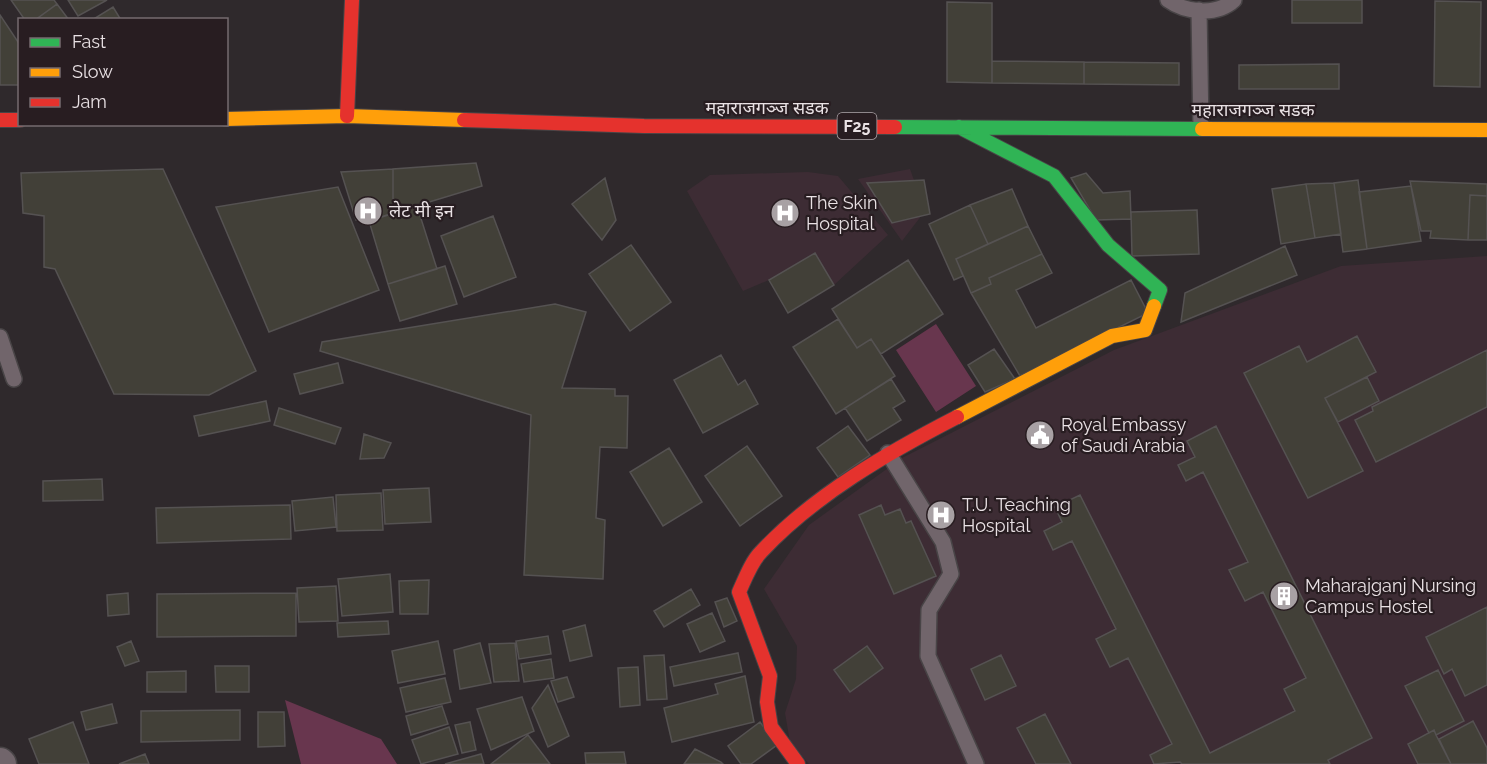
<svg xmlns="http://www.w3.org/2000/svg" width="1487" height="764" font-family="Raleway,'Noto Sans Devanagari',sans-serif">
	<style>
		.built { fill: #3d2c34; fill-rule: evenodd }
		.green { fill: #68364e }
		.building { fill: #424038; stroke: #555252; stroke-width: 1.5 }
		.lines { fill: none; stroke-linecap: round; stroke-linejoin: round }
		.lane-casing { stroke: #484446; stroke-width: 18 }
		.street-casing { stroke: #484446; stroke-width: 33 }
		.fast-casing { stroke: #484446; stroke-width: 16 }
		.slow-casing { stroke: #484446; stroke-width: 16 }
		.jam-casing { stroke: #484446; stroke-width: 16 }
		.lane { stroke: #71656b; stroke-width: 15 }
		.street { stroke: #71656b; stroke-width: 30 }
		.fast { stroke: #30b455; stroke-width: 14 }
		.slow { stroke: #ff9f0a; stroke-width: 14 }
		.jam { stroke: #e5322d; stroke-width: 14 }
		.labels { text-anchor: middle; stroke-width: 4.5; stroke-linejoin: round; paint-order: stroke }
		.shield { fill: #281d21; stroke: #afa6aa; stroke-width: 1.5 }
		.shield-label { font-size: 16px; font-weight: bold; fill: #e9e1e4 }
		.street-label { font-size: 18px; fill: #e9e1e4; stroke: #281d21 }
		.poi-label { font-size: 18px; fill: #e9e1e4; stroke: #281d21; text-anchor: start }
	</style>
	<rect width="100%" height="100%" fill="#2f292c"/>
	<!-- built -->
	<path class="built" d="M910,169L925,211L902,241L858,179Z
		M808,172L838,176L888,235L834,285L815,253L769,280L743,291L687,191L710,175Z
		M1487,256V350L1372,407L1373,411L1355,420L1376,462L1487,407V607L1426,637L1444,673L1452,669L1465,696L1487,685V764H1330L1328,760L1372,738L1216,426L1187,441L1195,457L1179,465L1186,480L1203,472L1248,562L1230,570L1263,592L1306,678L1284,689L1295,711L1210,753L1080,495L1055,507L1062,522L1044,531L1053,550L1072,541L1116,629L1096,639L1109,666L1128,658L1172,744L1150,755L1154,764H809L790,742L785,713L796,679L797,646L764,589L809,525L902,458L1114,350L1341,266ZM867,646L882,668L850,692L834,670ZM1001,655L1016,686L986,700L971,669Z"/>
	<!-- green -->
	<path class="green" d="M936,324L976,386L936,412L896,350Z
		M285,700L381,739L397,764H301Z"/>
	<!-- building -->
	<path class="building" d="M11,0H54L57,4L35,20H25Z
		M68,0H107L78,16Z
		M1292,0H1362V23H1292Z
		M1435,1L1481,2L1480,87L1434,86Z
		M947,2L992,3V83L947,82Z
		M57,4L69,20H35Z
		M113,7L121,20H92Z
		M0,15L20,45V85H0Z
		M992,61L1084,62V84L992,83Z
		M1084,62L1179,63V85L1084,84Z
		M1339,64V89H1239V65Z
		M476,163L482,186L393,213V169Z
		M163,169L256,371L209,395L114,394L55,269L44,267V216L23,213L21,173Z
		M393,169V213L369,221L356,220L341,172Z
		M1086,173L1103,193L1130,191L1131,219L1096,220L1071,178Z
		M605,178L616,220L602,240L572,204Z
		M924,180L930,214L892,223L867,183Z
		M1358,180L1367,249L1343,252L1334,183Z
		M1410,181L1487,184V196L1470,195L1468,240L1430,238L1431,231H1421Z
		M1334,183L1341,234L1315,238L1306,184Z
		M1306,184L1315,238L1281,244L1272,189Z
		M1411,186L1421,241L1367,249L1359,192Z
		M338,187L379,290L269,332L216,207Z
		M1012,189L1028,226L988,244L970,205Z
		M1470,195L1487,196V240H1468Z
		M970,205L988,244L956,259L963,276L954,280L929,224Z
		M417,206L437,269L388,284L369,221Z
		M1197,210L1199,254L1132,256L1131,212Z
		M493,216L516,277L464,297L441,236Z
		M1028,226L1042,254L989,278L991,284L971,293L956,259Z
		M631,245L671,302L630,331L589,274Z
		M1285,246L1297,275L1181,322L1185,293Z
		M815,253L834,285L788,313L769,280Z
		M1042,254L1052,273L1016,290L1036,328L1131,280L1148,313L1020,376L971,293L991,284L989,278Z
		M908,260L943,314L881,354L871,339L857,348L832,309Z
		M445,266L457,304L400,321L388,284Z
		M555,304L586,312L562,388L615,389V396H628L627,448L600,447L596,518L605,520L603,579L524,575L531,415L320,351L322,342Z
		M838,319L857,348L871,339L895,376L836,414L793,347Z
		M1357,336L1376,372L1325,398L1363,471L1308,498L1244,373L1299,346L1307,362Z
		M994,349L1015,379L985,392L968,365Z
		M1487,350V407L1376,462L1355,420L1373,411L1372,407Z
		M721,355L738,385L745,380L758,404L703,433L674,380Z
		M338,363L343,383L300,394L294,374Z
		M1367,377L1379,401L1338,422L1325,398Z
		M891,379L905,401L893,408L901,420L867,441L845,408Z
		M266,401L270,421L199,436L194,416Z
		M279,408L341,428L335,444L274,425Z
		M848,426L870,455L838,477L817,448Z
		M1216,426L1372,738L1328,760L1330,764H1182L1180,762L1154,764L1150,755L1172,744L1128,658L1110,667L1096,639L1116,629L1072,541L1053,550L1044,531L1062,522L1055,507L1080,495L1210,753L1295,711L1284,689L1306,678L1263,592L1245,601L1229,570L1248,562L1203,472L1186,481L1178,465L1195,457L1187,441Z
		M364,434L391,443L384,458L360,459Z
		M747,446L782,496L740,526L705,476Z
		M669,448L702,502L663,526L630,472Z
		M102,479L103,500L43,501V481Z
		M429,488L431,522L385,524L383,490Z
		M381,493L383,530L337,531L336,495Z
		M333,497L336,527L295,531L292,501Z
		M290,505L291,539L157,543L156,508Z
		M881,505L885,515L900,509L906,523L911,521L936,576L894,594L859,515Z
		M390,574L393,612L342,616L338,579Z
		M429,580L428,614H400L399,581Z
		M336,586L338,621L299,622L297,588Z
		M691,589L700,605L664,627L654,611Z
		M128,593L129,614L108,616L107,595Z
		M296,593V636L157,637V594Z
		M727,598L737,621L724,627L715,602Z
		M1487,607V685L1465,696L1452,669L1444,674L1426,637Z
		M712,613L725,641L700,652L687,624Z
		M388,621L389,634L338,637L337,623Z
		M585,625L592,656L570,661L563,631Z
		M548,636L551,654L519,659L516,641Z
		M131,641L139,661L125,666L117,647Z
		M438,641L445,674L398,683L392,651Z
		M480,643L491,683L460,689L454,650Z
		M515,643L519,681L494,682L489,644Z
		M867,646L883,668L850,692L834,670Z
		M738,653L742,672L674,686L670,667Z
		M664,655L667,699L647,700L644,656Z
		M1001,655L1016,686L985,700L971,669Z
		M551,659L554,678L524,682L521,664Z
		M215,666H249V692H216Z
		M638,667L640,705L620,707L618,668Z
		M1438,670L1464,721L1436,735L1434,730L1429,733L1405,686Z
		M186,671V692H147V672Z
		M745,676L754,722L672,742L664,708L718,694L715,684Z
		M567,677L574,697L558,702L551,681Z
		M445,678L451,702L406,712L400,688Z
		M548,685L569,736L548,747L532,708Z
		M522,697L534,731L491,750L477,709Z
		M112,704L117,723L86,730L81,712Z
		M442,706L448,724L411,735L406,716Z
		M240,710V740L141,742V711Z
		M258,712H284L285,746L258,747Z
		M1045,714L1071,764H1036L1017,728Z
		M1473,721L1487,748V764H1451L1439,739Z
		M73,722L89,764H39L29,739Z
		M470,722L476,750L462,753L455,725Z
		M760,722L777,745L751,764H741L728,746Z
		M449,727L458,754L421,764L412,740Z
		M1434,730L1436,735L1451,764H1418L1408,744Z
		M528,735L550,764H491Z
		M695,749L721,762L723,764H684Z
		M624,752L626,764H586L585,753Z
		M145,754L149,764H119Z
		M481,754L484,764H445Z"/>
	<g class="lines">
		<!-- lane casing -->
		<g class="lane-casing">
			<path id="lane" d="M1168,0C1186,13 1217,16 1234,0
				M1199,10L1201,128
				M0,337L14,379
				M888,453L943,542L951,574L929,610L928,656L976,764"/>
		</g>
		<!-- street casing -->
		<g class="street-casing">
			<path id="street" d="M0,763L1,764"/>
		</g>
		<!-- fast casing -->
		<g class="fast-casing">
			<path id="fast" d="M895,127L1202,129
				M959,127L1054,176L1108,245L1160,290L1154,306"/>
		</g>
		<!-- slow casing -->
		<g class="slow-casing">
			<path id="slow" d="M226,119L347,116L464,120
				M1202,129L1487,130
				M957,417L1112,336L1145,330L1154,306"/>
		</g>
		<!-- jam casing -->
		<g class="jam-casing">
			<path id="jam" d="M347,116L352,0
				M0,120H20
				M464,120L644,126L895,127
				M798,764L771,727L767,702L770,676L739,592C745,579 751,562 761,552C814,495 889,452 957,417"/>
		</g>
		<!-- lane -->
		<use href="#lane" class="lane"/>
		<!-- street -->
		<use href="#street" class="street"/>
		<!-- fast -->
		<use href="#fast" class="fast"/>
		<!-- slow -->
		<use href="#slow" class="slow"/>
		<!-- jam -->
		<use href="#jam" class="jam"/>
	</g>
	<!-- icons -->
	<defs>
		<g id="hospital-disc" transform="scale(1.5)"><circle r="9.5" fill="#a8a1a4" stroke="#281d21"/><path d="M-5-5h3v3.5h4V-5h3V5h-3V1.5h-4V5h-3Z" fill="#fff"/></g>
		<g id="civic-disc" transform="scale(1.5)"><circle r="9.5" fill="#a8a1a4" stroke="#281d21"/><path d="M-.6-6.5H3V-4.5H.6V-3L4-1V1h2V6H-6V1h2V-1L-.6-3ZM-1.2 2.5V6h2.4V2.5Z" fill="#fff"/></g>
		<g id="building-disc" transform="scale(1.5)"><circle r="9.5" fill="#a8a1a4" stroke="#281d21"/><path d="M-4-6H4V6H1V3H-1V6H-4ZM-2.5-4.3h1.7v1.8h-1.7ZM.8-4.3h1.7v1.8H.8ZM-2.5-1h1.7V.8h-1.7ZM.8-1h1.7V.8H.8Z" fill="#fff"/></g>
	</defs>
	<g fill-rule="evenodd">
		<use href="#hospital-disc" x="368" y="211"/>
		<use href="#hospital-disc" x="785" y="213"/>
		<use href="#civic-disc" x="1040" y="435"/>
		<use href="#hospital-disc" x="941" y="515"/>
		<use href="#building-disc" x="1284" y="596"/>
	</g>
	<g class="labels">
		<!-- shield labels -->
		<rect class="shield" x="837.5" y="113" width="39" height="26" rx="4.5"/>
		<g class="shield-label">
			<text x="857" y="132">F25</text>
		</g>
		<!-- street labels -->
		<g class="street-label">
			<text x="767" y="114">महाराजगञ्ज सडक</text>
			<text x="1253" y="116">महाराजगञ्ज सडक</text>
		</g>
		<!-- poi labels -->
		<g class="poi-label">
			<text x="806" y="209">The Skin<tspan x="806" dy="21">Hospital</tspan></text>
			<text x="389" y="217">लेट मी इन</text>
			<text x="1061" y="431">Royal Embassy<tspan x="1061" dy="21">of Saudi Arabia</tspan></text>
			<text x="962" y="511">T.U. Teaching<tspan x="962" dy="21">Hospital</tspan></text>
			<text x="1305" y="592">Maharajganj Nursing<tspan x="1305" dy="21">Campus Hostel</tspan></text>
		</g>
	</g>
	<!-- legend -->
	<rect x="18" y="18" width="210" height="108" fill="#281d21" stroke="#756b6f" stroke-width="1.5"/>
	<rect x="30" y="38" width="30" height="9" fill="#30b455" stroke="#756b6f" stroke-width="1.5"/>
	<text x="72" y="48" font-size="18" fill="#e9e1e4">Fast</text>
	<rect x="30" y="68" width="30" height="9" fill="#ff9f0a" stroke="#756b6f" stroke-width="1.5"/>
	<text x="72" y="78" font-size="18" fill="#e9e1e4">Slow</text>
	<rect x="30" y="98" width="30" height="9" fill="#e5322d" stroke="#756b6f" stroke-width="1.5"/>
	<text x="72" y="108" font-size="18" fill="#e9e1e4">Jam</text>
</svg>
